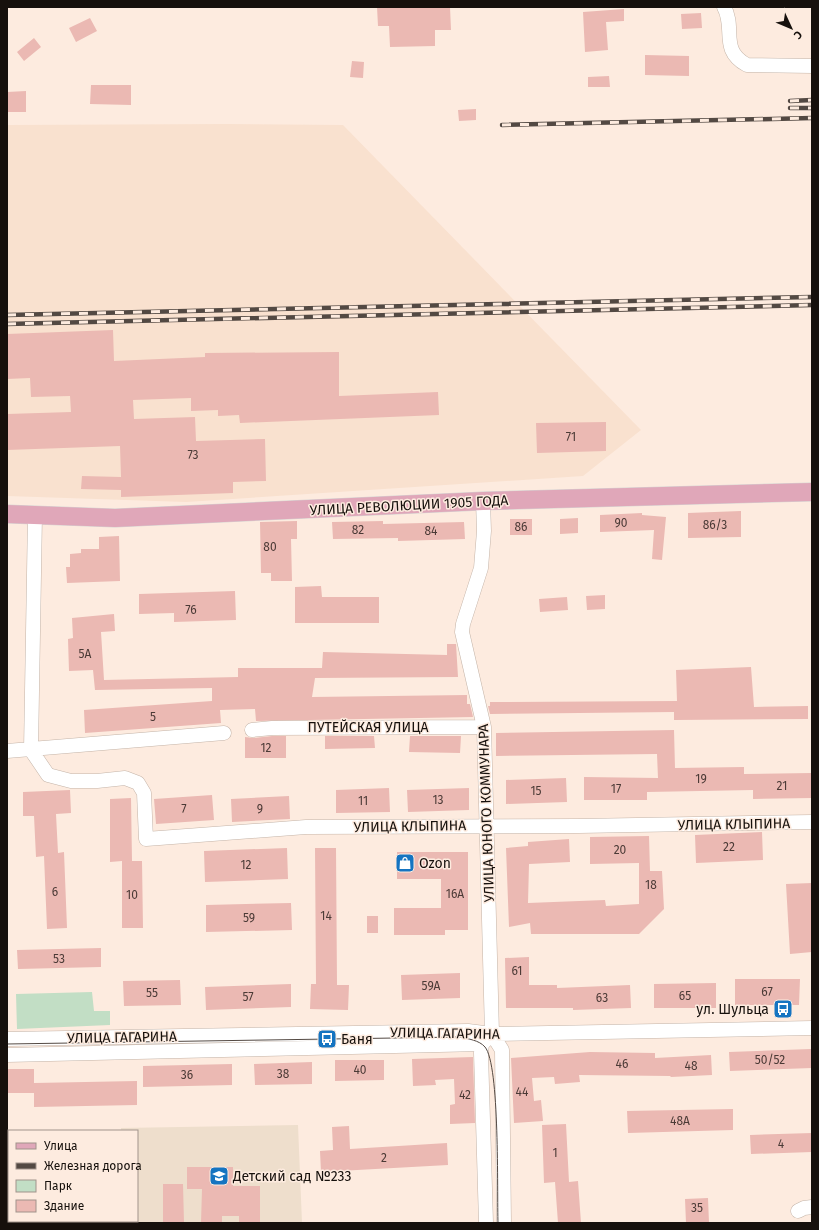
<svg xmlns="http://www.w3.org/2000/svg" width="819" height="1230" font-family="'Fira Sans',sans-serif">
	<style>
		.built { fill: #f9e1cf }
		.education { fill: #eedecc }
		.green { fill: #c2dec5 }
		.building { fill: #ebb9b3 }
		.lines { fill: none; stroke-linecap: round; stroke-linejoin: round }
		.minor-casing { stroke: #c4b4a8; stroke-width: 15 }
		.major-casing { stroke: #d5d4d3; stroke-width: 19 }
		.minor { stroke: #fff; stroke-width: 14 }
		.major { stroke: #e0a7b9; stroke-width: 18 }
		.tram { stroke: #534943; stroke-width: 1 }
		.rail-casing { stroke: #534943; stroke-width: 4.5 }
		.rail { stroke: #fdebdf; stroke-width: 3; stroke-dasharray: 9; stroke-linecap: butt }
		.labels { text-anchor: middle; stroke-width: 3; stroke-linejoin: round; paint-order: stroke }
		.number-label { font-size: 12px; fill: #4b3a36 }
		.street-label { font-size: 14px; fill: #16100c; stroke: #fdebdf }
		.poi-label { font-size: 14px; fill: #16100c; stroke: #fdebdf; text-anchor: start }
	</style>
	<rect width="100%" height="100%" fill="#fdebdf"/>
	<!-- built -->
	<path class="built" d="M228,124L343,125L641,430L583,476L186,502L7,496V125Z"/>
	<!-- education -->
	<path class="education" d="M298,1125L302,1223H120V1221H137V1131H121V1128Z"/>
	<!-- green -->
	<path class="green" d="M92,992L94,1011H110V1025L17,1029L16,994Z"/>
	<!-- building -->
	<path class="building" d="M377,7H450L451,30H435V46L390,47L389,26H378Z
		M624,9V21L606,22L608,50L585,52L583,12Z
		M701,13L702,28L682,29L681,14Z
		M90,18L97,31L76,42L69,28Z
		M34,38L41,47L24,61L17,52Z
		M645,55L689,56V76L645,75Z
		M352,61L364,62L363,78L350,77Z
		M609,76L610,87H588V77Z
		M91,85H131V105L90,104Z
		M26,91V112H7V92Z
		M476,109V120L459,121L458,110Z
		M113,330L114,361L205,357V353L339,352V396L438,392L439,415L240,423L239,415L218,416V410L191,411V398L133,400L134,419L195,417L196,441L265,439L266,481L233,482V493L121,497V490L81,489L82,476L121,477L120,446L7,450V414L71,412L70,396L31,397L30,378L7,379V334Z
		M606,422V451L537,453L536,423Z
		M741,511V537L688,538V513Z
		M642,513V515L666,517L662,560L652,559L654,530L600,532V515Z
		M578,518V533L560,534V519Z
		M510,519H532V535H510Z
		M297,521V539H291L292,581H271V573H261L260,522Z
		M383,521V524L464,522L465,539L398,541V538L333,539L332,522Z
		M119,536L120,581L67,583L66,567H70V554L81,553V549H99V537Z
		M321,586L322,597H379V623H295V587Z
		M235,591L236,620L174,622V613L139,614V594Z
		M605,595V609L587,610L586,596Z
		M567,597L568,610L540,612L539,599Z
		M114,614L115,631L101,632L104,680L238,677V668H322L323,652L447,655V644H456L458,677L315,678L312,697L467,695V704H470L473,717L256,721L255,709L220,710L221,723L85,733L84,710L212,701V688L95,690L93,670L69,671L68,639L73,638L72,618Z
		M751,667L754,707L808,706V719L674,720V712L490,714L488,706H490V702L677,701L676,670Z
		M674,730L675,768L744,767V774L812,773V798L753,799V790L647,792V800H584V777L658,778L657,754L496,756V733Z
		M272,736H286V758H245V737L253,738Z
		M325,736H374L375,748L325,749Z
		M410,736H461L460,753L409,752Z
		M566,778L567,802L506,804V780Z
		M389,788L390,812L336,813V790Z
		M469,788V810L408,812L407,790Z
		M70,790L71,813L56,814L58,853L64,852L67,928L47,929L44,856L36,857L34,816H23V792Z
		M212,795L214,820L156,824L154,799Z
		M289,796L290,819L232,822L231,799Z
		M131,798L132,861H142L143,928H122V861L110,862V799Z
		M762,832L763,860L696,863L695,835Z
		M649,836L650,871H662L664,909L639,934H531L530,923L509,927L506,848L528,846V842L569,839L570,862L529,864L528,903L605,900L606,906L639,904V863L590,864V837Z
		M287,848L288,879L205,882L204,851Z
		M315,848H336L337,985H349L348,1010L310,1009L311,984H316Z
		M397,852H468V930H445V935H394V908H441V879H397Z
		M812,883V952L790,954L786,884Z
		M291,903L292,930L206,932V905Z
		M367,916H378V933H367Z
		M101,948V967L18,969L17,950Z
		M529,957V985H557V988L630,985L631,1008L573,1010V1008H506L505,958Z
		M460,973V998L402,1000L401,975Z
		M735,979H800L799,1005H735Z
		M180,980L181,1005L124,1006L123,981Z
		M716,983V1008H654V984Z
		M291,984V1007L206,1010L205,987Z
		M811,1049L812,1068L730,1071L729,1052Z
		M590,1052L655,1053V1058L711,1055L712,1075L671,1077L670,1076L579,1075L580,1082L555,1084L554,1077L532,1078L534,1101L541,1100L543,1121L514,1123L511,1058Z
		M473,1057L475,1123L450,1124V1105L455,1104L454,1079L435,1080L436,1085L413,1086L412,1059Z
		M335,1060H384V1080L335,1081Z
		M312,1062V1084L255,1085L254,1064Z
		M232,1064V1085L143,1087V1066Z
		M7,1069H34V1083L137,1081V1105L34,1107V1093H7Z
		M733,1109V1130L628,1133L627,1111Z
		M566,1124L569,1182L578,1181L581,1223H558L555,1182L544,1183L542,1125Z
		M349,1126L350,1149L447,1143L448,1165L321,1172L320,1151L333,1150L332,1127Z
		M812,1133V1152L751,1154L750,1135Z
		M187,1167H233V1186H260V1223H239V1216H222V1223H201L202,1189H187Z
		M163,1184H183L184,1223H163Z
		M708,1198L709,1223H686L685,1199Z"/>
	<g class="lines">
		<!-- minor casing -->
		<g class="minor-casing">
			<path id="minor" d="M724,7C736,28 719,50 747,65L812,66
				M483,501L484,531L481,568L463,624L462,632L484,727L492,1034L502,1050L504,1223
				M35,515L31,750L48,775L71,781H97L125,778L138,783L144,793L146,839L306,827L579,826L812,822
				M252,730L272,728L484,727
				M7,751L224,733
				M7,1039L468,1031L492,1034L812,1028
				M7,1055L482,1044
				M798,1211L804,1208L812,1207
				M486,1223L481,1053L482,1044L488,1038"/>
		</g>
		<!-- major casing -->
		<g class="major-casing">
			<path id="major" d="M7,514L115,518L483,501L812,492"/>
		</g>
		<!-- minor -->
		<use href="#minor" class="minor"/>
		<!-- major -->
		<use href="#major" class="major"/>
		<!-- tram -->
		<path class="tram" d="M7,1044L460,1037C468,1039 479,1040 485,1047C500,1065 497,1192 498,1223"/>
		<!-- rail casing -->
		<g class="rail-casing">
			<path id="rail" d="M790,101L812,100
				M790,108H812
				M502,125L812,118
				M7,315L812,297
				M7,324L812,305"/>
		</g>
		<!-- rail -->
		<use href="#rail" class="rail"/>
	</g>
	<!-- icons -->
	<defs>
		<g id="shop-square" transform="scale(1)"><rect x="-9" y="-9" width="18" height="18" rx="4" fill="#1574c1" stroke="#fdebdf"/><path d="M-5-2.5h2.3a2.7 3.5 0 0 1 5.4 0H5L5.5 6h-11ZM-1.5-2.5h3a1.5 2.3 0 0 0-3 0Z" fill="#fff"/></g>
		<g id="bus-square" transform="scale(1)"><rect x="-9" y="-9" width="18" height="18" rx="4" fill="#1574c1" stroke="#fdebdf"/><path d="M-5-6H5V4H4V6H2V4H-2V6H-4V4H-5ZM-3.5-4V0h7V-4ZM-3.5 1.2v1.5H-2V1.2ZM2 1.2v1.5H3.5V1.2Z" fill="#fff"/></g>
		<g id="school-square" transform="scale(1)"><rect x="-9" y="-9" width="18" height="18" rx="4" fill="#1574c1" stroke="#fdebdf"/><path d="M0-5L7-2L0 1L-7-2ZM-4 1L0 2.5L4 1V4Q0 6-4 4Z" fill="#fff"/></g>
	</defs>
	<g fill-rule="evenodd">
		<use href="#shop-square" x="405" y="863"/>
		<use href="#bus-square" x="783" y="1009"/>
		<use href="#bus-square" x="327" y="1039"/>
		<use href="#school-square" x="219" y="1176"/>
	</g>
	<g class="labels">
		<!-- number labels -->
		<g class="number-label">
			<text x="571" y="441">71</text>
			<text x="193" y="459">73</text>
			<text x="621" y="527">90</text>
			<text x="715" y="529">86/3</text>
			<text x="521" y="531">86</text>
			<text x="358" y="534">82</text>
			<text x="431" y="535">84</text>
			<text x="270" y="551">80</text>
			<text x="191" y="614">76</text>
			<text x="85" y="658">5А</text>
			<text x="153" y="721">5</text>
			<text x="266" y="752">12</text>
			<text x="701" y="783">19</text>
			<text x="782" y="790">21</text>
			<text x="616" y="793">17</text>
			<text x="536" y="795">15</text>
			<text x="438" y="804">13</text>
			<text x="363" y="805">11</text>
			<text x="184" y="813">7</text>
			<text x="260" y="813">9</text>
			<text x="729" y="851">22</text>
			<text x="620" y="854">20</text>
			<text x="246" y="869">12</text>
			<text x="651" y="889">18</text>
			<text x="55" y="896">6</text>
			<text x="455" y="898">16А</text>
			<text x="132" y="899">10</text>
			<text x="326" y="920">14</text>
			<text x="249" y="922">59</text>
			<text x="59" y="963">53</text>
			<text x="517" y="975">61</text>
			<text x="431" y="990">59А</text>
			<text x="767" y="996">67</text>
			<text x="152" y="997">55</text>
			<text x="685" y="1000">65</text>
			<text x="248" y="1001">57</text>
			<text x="602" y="1002">63</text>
			<text x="770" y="1064">50/52</text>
			<text x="622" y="1068">46</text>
			<text x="691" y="1070">48</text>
			<text x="360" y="1074">40</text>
			<text x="283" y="1078">38</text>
			<text x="187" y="1079">36</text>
			<text x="522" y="1096">44</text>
			<text x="465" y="1099">42</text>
			<text x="680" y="1125">48А</text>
			<text x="781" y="1148">4</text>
			<text x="555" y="1157">1</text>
			<text x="384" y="1162">2</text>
			<text x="697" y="1212">35</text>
		</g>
		<!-- street labels -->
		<g class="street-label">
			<text transform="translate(409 505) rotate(-3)" y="5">УЛИЦА РЕВОЛЮЦИИ 1905 ГОДА</text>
			<text x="368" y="732">ПУТЕЙСКАЯ УЛИЦА</text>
			<text transform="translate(486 813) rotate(-92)" y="5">УЛИЦА ЮНОГО КОММУНАРА</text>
			<text transform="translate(734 824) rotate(-1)" y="5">УЛИЦА КЛЫПИНА</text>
			<text transform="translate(410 826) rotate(-1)" y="5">УЛИЦА КЛЫПИНА</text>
			<text transform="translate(445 1033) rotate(1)" y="5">УЛИЦА ГАГАРИНА</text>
			<text transform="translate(122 1037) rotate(-1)" y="5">УЛИЦА ГАГАРИНА</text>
		</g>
		<!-- poi labels -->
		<g class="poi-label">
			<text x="419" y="868">Ozon</text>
			<text x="769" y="1014" text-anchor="end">ул. Шульца</text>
			<text x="341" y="1044">Баня</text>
			<text x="233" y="1181">Детский сад №233</text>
		</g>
	</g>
	<!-- border -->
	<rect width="819" height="1230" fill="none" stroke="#16100c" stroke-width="16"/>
	<!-- legend -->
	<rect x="8" y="1130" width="130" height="92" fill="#fdebdf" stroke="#a1938b"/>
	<rect x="16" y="1143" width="20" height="6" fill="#e0a7b9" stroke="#a1938b"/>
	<text x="44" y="1150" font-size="12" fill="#16100c">Улица</text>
	<rect x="16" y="1163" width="20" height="6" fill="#534943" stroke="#a1938b"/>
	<text x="44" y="1170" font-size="12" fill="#16100c">Железная дорога</text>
	<rect x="16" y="1180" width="20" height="12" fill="#c2dec5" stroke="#a1938b"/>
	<text x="44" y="1190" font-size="12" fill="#16100c">Парк</text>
	<rect x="16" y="1200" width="20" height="12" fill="#ebb9b3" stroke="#a1938b"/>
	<text x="44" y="1210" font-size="12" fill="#16100c">Здание</text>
	<!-- north arrow -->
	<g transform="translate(791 28) rotate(134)" stroke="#fdebdf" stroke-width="3" paint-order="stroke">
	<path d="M0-3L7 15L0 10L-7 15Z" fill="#16100c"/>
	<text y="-6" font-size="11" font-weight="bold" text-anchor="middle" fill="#16100c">С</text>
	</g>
</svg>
